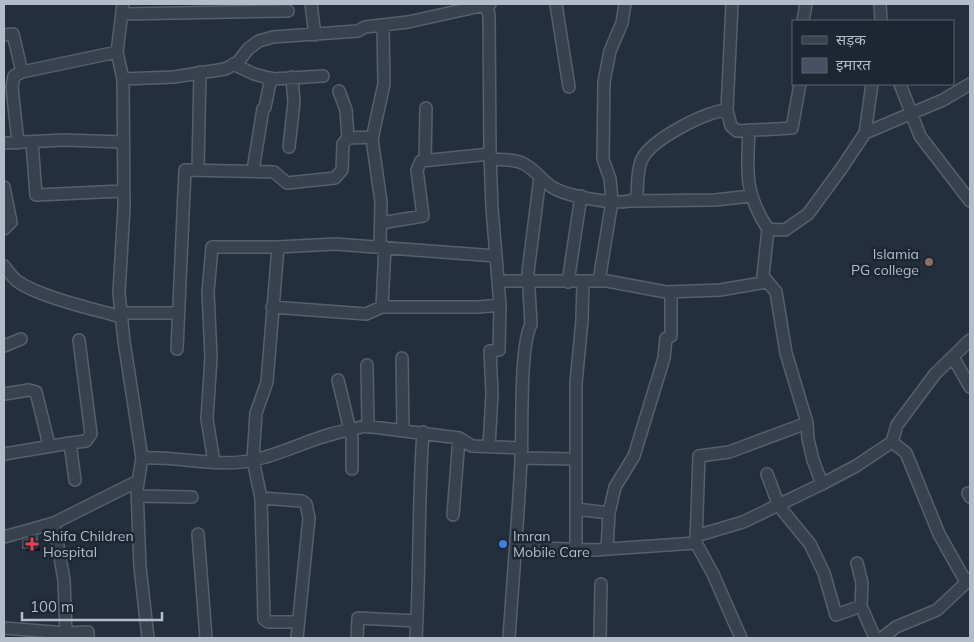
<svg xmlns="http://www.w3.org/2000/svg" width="974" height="642" font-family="Mulish,'Noto Sans Devanagari',sans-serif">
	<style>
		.building { fill: url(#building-hatch); filter: url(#shadow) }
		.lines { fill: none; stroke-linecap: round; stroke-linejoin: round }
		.minor-casing { stroke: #565f6c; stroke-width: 14 }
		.minor { stroke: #38414e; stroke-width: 11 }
		.education-dot { fill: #8d6e63; stroke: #1d2633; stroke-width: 2 }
		.health-dot { fill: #e0444e; stroke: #1d2633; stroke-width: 2 }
		.shop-dot { fill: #3f7fe0; stroke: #1d2633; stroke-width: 2 }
		.labels { text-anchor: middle; stroke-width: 5; stroke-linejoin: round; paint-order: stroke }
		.poi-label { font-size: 14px; fill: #b4bcc9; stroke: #1d2633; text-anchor: start }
	</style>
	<defs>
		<pattern id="building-hatch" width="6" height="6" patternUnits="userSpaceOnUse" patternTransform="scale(1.25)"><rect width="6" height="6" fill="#455162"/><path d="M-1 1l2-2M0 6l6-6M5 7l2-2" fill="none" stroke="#5d6877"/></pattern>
		<filter id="shadow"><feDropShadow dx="4" dy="4" stdDeviation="0" flood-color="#0009"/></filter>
	</defs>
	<rect width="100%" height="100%" fill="#242f3e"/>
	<!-- building -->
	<path class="building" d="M38,535V548L22,549V540Z"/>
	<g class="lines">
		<!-- minor casing -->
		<g class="minor-casing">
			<path id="minor" d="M123,4L117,52L123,79L124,207L119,293L124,341L142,458L137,489L140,567L148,638
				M311,4L315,35
				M484,4L489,14L490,154L492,208L500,305L499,350L490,351L492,394L489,447
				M556,4L569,87
				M732,4L727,110L731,126L737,131L792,128L800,84
				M880,4L881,21
				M123,14L288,11
				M803,21L806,4
				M4,35L13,34L22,72
				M233,64L254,74L273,79L323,76
				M123,79L174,77L225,69L238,62L248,49L259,41L273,37L358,31L365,27L408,22L490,4
				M900,84L920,136L970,201
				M339,91L346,110L348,138
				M749,130C747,171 744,193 768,229L785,230L808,214L841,169L865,133L872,84
				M865,133L943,100L970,84
				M32,142L36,195L123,191
				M4,143L64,140L122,142
				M18,143L12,87L14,76L22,72L117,52
				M289,147L294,102L292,77
				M491,159C501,160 512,159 522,163C533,167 541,180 552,187C566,196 620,207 635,199L637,194C638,183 637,169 642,159C652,139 705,112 727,110
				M425,160L426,108
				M198,170L200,72
				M253,170L263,109L265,107L271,78
				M4,187L11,222L4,229
				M630,201L715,200L751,196
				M381,223L423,216L417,170L421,161L490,154
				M768,229L763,276L776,292L786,353L807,423L808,439L813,460L822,484L856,466L892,442L897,425L935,374L970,340
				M380,247L381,202L372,139L384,84L383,25
				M385,247L382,307H478L500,305
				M4,266C8,271 12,277 17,281C39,297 94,309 121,317
				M498,281H607L666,292L720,290L767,282
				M599,281L612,201L610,179L603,159L604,82L610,51L622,23L625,4
				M568,282L581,196
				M272,307L366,314L382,307
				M121,313H178
				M4,346L21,339
				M177,349L185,170L274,172L287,183L335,178L342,170L343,144L348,138L373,137
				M953,357L970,387
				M402,358L403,431
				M367,365L368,427
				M4,394L29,390L36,392L49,445
				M892,442L906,453L939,534L966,582
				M70,443L86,441L91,434L79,340
				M4,454L70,443L75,480
				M142,458C179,456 217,468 254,460C287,453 316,435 350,430L338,380
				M521,458L575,459
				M214,462L207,419L211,357L208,292L212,247H278
				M352,469V438L350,430L365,426L459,438L472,446L522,448
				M767,474L779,506L810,544L824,573L836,615L861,606L875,638
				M968,493L970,497
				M137,496L192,497
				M261,498L264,619L268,622H298
				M576,509L609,513L615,487L634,456L638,443L664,358L666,338L671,336V292
				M453,515L459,438
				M54,523L64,580L66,633
				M198,534L206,638
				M696,536L743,522L822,484
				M4,537L54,523L138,481
				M515,547L594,550L696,543
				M576,549V383L582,320L583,282
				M607,549L609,513
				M857,563L862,583L861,606
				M4,628L66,633L88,632V638
				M297,638L309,518L306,504L302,501L261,498L253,460L256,413L267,382L278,247L335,244L496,256
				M357,638L358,618L417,621
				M416,638C420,569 418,500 423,432
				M509,638C513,579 518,520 521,460C523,428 519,350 531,324L528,272L540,177
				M600,638L601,584
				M741,638L713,574L696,543L699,456L729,452L807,423
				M882,638L896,627L937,610L970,579"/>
		</g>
		<!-- minor -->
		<use href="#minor" class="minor"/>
	</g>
	<!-- markers -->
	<circle class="education-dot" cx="929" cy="262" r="5"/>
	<path class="health-dot" d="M29.5 536.5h5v5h5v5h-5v5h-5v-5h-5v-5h5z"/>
	<circle class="shop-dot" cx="503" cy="544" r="5"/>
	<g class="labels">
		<!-- poi labels -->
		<g class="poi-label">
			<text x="919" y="259" text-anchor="end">Islamia<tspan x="919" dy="16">PG college</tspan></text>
			<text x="43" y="541">Shifa Children<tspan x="43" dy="16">Hospital</tspan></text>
			<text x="513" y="541">Imran<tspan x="513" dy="16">Mobile Care</tspan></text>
		</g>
	</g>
	<!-- border -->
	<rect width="974" height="642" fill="none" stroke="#b4bcc9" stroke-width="10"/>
	<!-- legend -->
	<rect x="792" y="20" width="162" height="65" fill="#1d2633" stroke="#59626f"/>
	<rect x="802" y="36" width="25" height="8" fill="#38414e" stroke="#59626f"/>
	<text x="836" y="45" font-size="15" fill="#b4bcc9">सड़क</text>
	<rect x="802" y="58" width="25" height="15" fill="#455162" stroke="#59626f"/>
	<text x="836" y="70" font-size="15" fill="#b4bcc9">इमारत</text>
	<!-- scale -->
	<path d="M22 612v8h140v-8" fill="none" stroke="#b4bcc9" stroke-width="2.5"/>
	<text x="30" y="612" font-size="15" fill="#b4bcc9" stroke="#1d2633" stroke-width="4" paint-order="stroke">100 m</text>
</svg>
